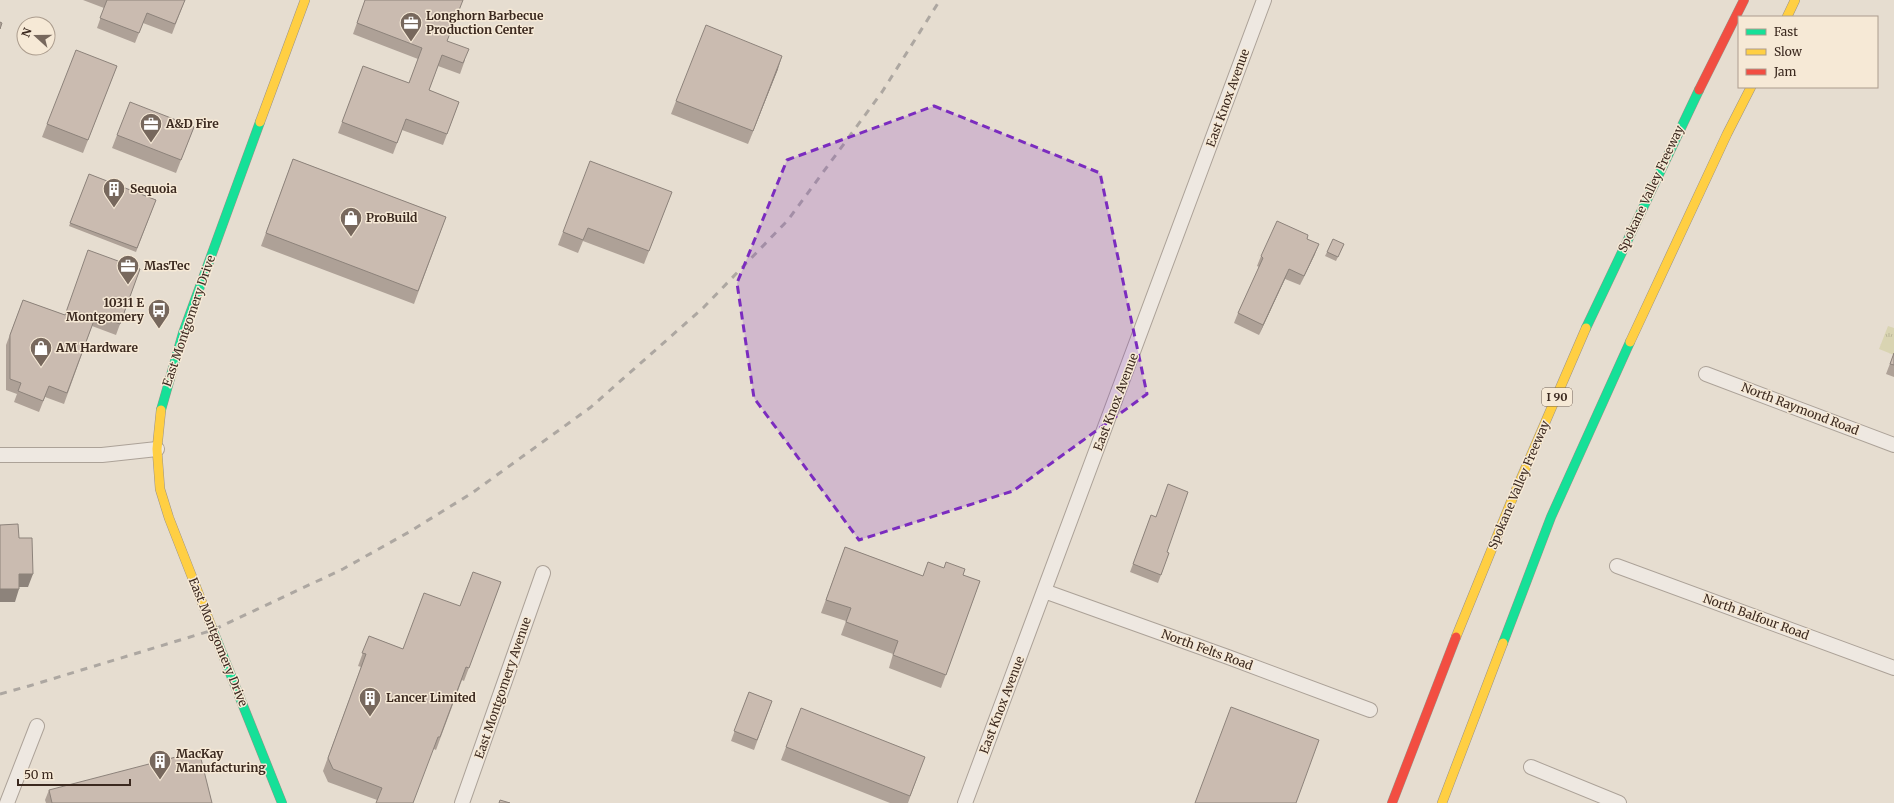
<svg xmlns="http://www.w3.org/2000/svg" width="1894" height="803" font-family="Merriweather,serif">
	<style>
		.grass { fill: url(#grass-tufts) }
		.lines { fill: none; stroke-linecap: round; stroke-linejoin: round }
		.street-casing { stroke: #aca298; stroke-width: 16 }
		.fast-casing { stroke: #9b9288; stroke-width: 10 }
		.slow-casing { stroke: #9b9288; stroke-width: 10 }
		.jam-casing { stroke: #9b9288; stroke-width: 10 }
		.street { stroke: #eee8e1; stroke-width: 14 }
		.fast { stroke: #16e098; stroke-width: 9 }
		.slow { stroke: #ffcf43; stroke-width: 9 }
		.jam { stroke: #f24e42; stroke-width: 9 }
		.rail { stroke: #ada7a1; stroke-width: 3; stroke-dasharray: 7 7; stroke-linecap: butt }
		.wall { fill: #aea197 }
		.shaded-wall { fill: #8d837b }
		.building { fill: #cabbb0; stroke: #8d837b }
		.marked { fill: #7b2cbf; fill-opacity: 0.2; stroke: #7b2cbf; stroke-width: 3; stroke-dasharray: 8 5; stroke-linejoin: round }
		.labels { text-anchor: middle; stroke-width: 3; stroke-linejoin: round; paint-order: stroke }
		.shield { fill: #f6e9d6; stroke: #736356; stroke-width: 1 }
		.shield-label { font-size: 11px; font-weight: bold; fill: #3b291f }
		.poi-label { font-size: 12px; font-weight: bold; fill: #3b291f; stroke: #f6e9d6; text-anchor: start }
		.street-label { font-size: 12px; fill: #3b291f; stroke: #f6e9d6 }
	</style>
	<defs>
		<pattern id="grass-tufts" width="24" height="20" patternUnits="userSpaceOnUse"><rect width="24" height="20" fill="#d9d4b2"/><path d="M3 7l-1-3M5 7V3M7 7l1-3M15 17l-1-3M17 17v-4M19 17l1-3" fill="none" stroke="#bbb699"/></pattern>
	</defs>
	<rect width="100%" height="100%" fill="#e6ddd0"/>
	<!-- grass -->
	<path class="grass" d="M1888,326L1894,328V355L1879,349Z"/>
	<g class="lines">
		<!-- street casing -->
		<g class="street-casing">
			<path id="street" d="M1706,374L1894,445
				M0,455H102L157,449
				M1617,566L1894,668
				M1044,591L1228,657L1370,710
				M1531,767L1619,803
				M7,803L37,726
				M462,803L543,573
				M965,803L1264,0"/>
		</g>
		<!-- fast casing -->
		<g class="fast-casing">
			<path id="fast" d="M1586,328L1699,90
				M161,410L183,333L260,122
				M212,628L282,803
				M1503,643L1551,517L1630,342"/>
		</g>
		<!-- slow casing -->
		<g class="slow-casing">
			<path id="slow" d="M1787,17L1795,0
				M260,122L305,0
				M1630,342L1727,134L1751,87
				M161,410L157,449L160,489L169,518L212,628
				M1456,637L1513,497L1586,328
				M1442,803L1503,643"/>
		</g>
		<!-- jam casing -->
		<g class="jam-casing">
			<path id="jam" d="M1699,90L1744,0
				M1392,803L1456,637"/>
		</g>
		<!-- street -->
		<use href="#street" class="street"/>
		<!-- fast -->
		<use href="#fast" class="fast"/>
		<!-- slow -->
		<use href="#slow" class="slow"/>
		<!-- jam -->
		<use href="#jam" class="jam"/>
		<!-- rail -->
		<path class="rail" d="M0,694L29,686L213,630L343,569L409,532L472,493L591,407L703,308L788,220L882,92L940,0"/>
	</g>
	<!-- wall -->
	<path class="wall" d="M83,0H185L172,34L143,23L135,43L97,28L104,8Z
		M365,0L447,41L465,60L460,74L438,66L429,90L459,102L443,145L402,130L393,154L338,133L363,66L409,83L418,59L353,34Z
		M117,66L83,153L42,137L47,124Z
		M778,69L748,144L671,114L676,101Z
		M194,127L176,173L112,148L117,135Z
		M293,159L446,217L414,304L261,246Z
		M89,174L156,200L136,252L69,226Z
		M672,192L644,264L583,241L578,253L558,245L563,232Z
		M1307,239L1315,254L1300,285L1285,279L1259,335L1234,323L1238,313L1259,267L1257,266L1261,256Z
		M1344,244L1336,261L1325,256L1327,252Z
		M140,269L116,335L92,326L64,404L45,397L39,412L14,402L17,394L6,390V345L23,300L65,315Z
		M1894,353V377L1886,374Z
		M1151,515L1167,552L1169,553L1158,583L1130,572Z
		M845,547L923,576L963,575L980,581L941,688L889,668L893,654L841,635L846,621L821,613Z
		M501,582L464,681L462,680L436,750L434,749L377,800L328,782L323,771L361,667L358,666L369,636L403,649L460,606Z
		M749,692L772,701L754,750L731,741Z
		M801,708L920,770L908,803H890L781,760Z
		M49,790L212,803H46L45,800Z"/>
	<!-- shaded-wall -->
	<path class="shaded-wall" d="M782,56L778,69L748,144L753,131Z
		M1319,244L1315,254L1300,285L1304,276Z
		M1289,269L1285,279L1259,335L1263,325Z
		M19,574H33L28,587H14Z
		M0,589H19L15,602H0Z"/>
	<!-- building -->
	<path class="building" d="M107,0H185L175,24L147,13L139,33L100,18Z
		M365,0H463L447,41L469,49L463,63L442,55L429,90L459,102L447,134L406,119L397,143L342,122L363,66L409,83L422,48L357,23Z
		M0,22L2,23L0,29Z
		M706,25L782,56L753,131L676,101Z
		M76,50L117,66L88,140L47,124Z
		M130,102L194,127L181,160L117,135Z
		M293,159L446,217L418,291L266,233Z
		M590,161L672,192L649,251L588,228L583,240L563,232Z
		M89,174L156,200L137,248L70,223Z
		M1277,221L1308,235L1307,239L1319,244L1304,276L1289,269L1263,325L1238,313L1263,258L1261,256Z
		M1333,239L1344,244L1338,257L1327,252Z
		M88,250L140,269L120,324L96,315L67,393L49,386L43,401L18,391L21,383L10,379V335L23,300L65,315Z
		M1894,353V365L1890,364Z
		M1168,484L1188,492L1167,552L1169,553L1161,575L1133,564L1151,515L1156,517Z
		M18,524L19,538H32L33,574H19V589H0V525Z
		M845,547L923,576L928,562L944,568L946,562L965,569L963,575L980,581L946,675L893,655L898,641L846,622L851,608L826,600Z
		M473,572L501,582L469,668L466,667L440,737H438L413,803H376L382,788L333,769L328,758L366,654L362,653L369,636L403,649L424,593L460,606Z
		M749,692L772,701L757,740L734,731Z
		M1231,707L1319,740L1296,803H1195Z
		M801,708L925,757L910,796L786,747Z
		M199,751L212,803H52L49,790Z
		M500,800L510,803H499Z"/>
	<!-- marked area -->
	<path class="marked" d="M934,106L1100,173L1147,394L1013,491L859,540L754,398L737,283L787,160Z"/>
	<!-- icons -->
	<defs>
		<g id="office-pin" transform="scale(1.15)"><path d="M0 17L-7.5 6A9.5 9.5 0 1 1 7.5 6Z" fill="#77685d" stroke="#f6e9d6"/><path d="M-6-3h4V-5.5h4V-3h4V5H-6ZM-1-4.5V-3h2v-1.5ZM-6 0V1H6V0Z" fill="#fff"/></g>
		<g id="building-pin" transform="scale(1.15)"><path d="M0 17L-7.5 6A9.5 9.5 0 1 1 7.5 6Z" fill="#77685d" stroke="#f6e9d6"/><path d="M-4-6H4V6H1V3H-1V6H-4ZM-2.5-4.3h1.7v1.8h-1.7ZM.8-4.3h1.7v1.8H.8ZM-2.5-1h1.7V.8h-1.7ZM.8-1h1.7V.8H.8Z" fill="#fff"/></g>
		<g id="shop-pin" transform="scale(1.15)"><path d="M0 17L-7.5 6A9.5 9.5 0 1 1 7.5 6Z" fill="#77685d" stroke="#f6e9d6"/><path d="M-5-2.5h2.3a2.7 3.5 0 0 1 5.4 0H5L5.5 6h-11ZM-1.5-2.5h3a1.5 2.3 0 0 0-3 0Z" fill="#fff"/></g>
		<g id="bus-pin" transform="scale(1.15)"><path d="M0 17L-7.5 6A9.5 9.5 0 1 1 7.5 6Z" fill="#77685d" stroke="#f6e9d6"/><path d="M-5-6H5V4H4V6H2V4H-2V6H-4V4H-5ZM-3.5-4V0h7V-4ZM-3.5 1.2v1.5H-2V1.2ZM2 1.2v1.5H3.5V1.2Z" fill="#fff"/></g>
	</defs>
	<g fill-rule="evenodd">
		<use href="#office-pin" x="411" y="23"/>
		<use href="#office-pin" x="151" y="124"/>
		<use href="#building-pin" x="114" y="189"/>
		<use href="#shop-pin" x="351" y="218"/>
		<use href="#office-pin" x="128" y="266"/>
		<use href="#bus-pin" x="159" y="310"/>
		<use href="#shop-pin" x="41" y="348"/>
		<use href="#building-pin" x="370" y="698"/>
		<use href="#building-pin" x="160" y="761"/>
	</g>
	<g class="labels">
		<!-- shield labels -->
		<rect class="shield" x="1542" y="388" width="30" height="18" rx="3"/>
		<g class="shield-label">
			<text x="1557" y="401">I 90</text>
		</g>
		<!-- poi labels -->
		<g class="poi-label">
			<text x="426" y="20">Longhorn Barbecue<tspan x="426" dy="14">Production Center</tspan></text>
			<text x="166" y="128">A&amp;D Fire</text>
			<text x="130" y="193">Sequoia</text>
			<text x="366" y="222">ProBuild</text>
			<text x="144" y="270">MasTec</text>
			<text x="144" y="307" text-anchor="end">10311 E<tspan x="144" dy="14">Montgomery</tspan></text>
			<text x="56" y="352">AM Hardware</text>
			<text x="386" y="702">Lancer Limited</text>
			<text x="176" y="758">MacKay<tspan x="176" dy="14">Manufacturing</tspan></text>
		</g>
		<!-- street labels -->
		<g class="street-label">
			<text transform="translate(1228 98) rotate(-70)" y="4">East Knox Avenue</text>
			<text transform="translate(1651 189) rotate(-65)" y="4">Spokane Valley Freeway</text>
			<text transform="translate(189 321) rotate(-71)" y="4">East Montgomery Drive</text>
			<text transform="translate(1116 402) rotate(-69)" y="4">East Knox Avenue</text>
			<text transform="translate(1800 409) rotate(21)" y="4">North Raymond Road</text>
			<text transform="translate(1519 485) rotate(-67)" y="4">Spokane Valley Freeway</text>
			<text transform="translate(1756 617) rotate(20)" y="4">North Balfour Road</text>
			<text transform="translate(218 642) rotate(68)" y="4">East Montgomery Drive</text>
			<text transform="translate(1207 650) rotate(20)" y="4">North Felts Road</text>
			<text transform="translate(503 688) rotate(-71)" y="4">East Montgomery Avenue</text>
			<text transform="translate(1002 705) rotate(-69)" y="4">East Knox Avenue</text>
		</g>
	</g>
	<!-- legend -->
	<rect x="1738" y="16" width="140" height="72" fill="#f6e9d6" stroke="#ab9c8d"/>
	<rect x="1746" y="29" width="20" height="6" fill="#16e098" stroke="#ab9c8d"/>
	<text x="1774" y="36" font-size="12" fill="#3b291f">Fast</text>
	<rect x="1746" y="49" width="20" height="6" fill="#ffcf43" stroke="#ab9c8d"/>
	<text x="1774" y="56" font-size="12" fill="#3b291f">Slow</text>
	<rect x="1746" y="69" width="20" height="6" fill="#f24e42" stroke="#ab9c8d"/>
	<text x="1774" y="76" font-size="12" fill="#3b291f">Jam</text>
	<!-- north arrow -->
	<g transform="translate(36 36) rotate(291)"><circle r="19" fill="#f6e9d6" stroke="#ab9c8d"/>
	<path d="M0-3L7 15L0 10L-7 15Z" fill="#77685d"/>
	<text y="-6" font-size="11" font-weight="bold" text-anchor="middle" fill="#3b291f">N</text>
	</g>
	<!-- scale -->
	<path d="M18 779v6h112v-6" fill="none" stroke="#3b291f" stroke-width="2"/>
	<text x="24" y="779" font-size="12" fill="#3b291f" stroke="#f6e9d6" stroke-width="3" paint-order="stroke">50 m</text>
</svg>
